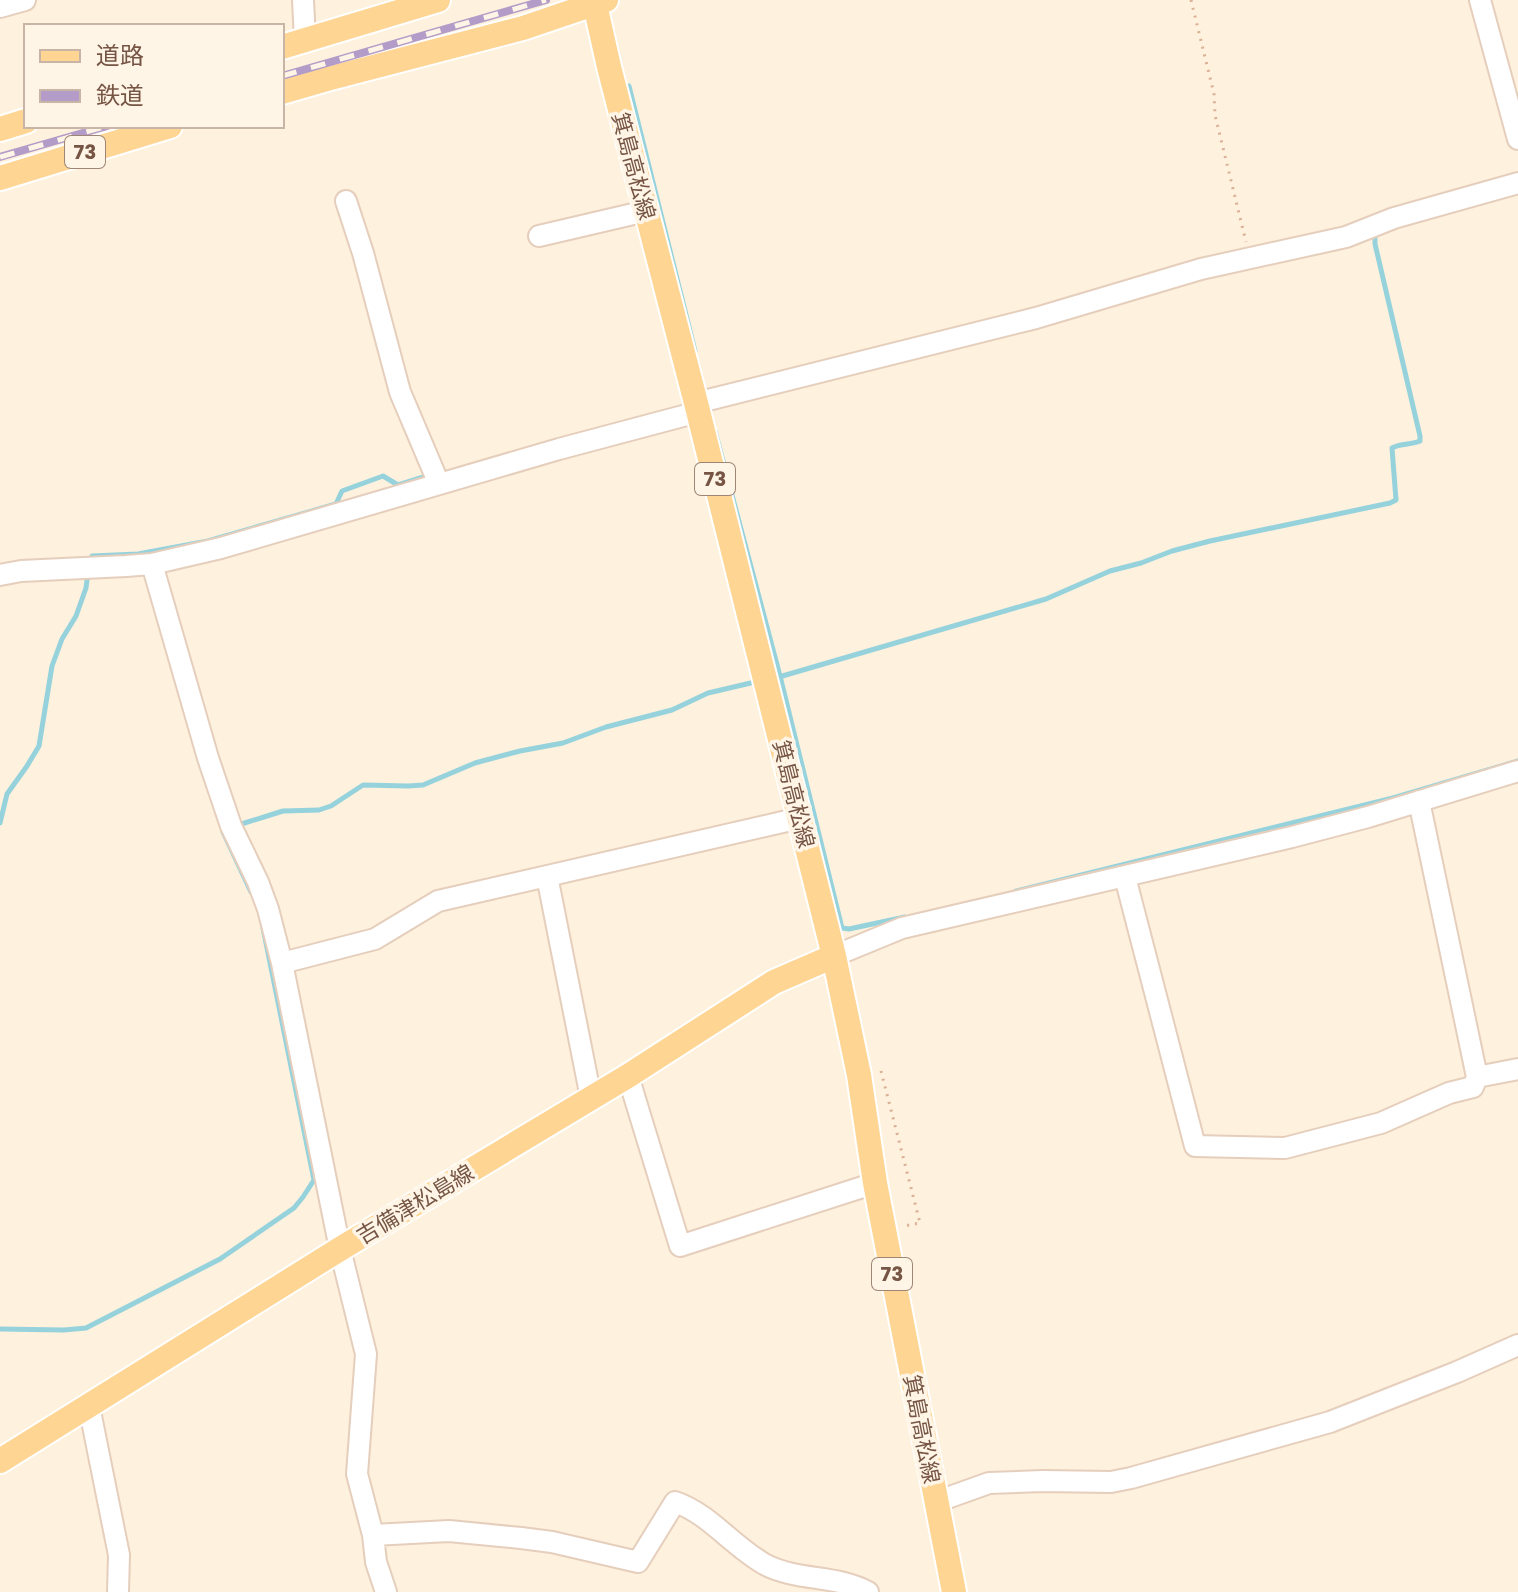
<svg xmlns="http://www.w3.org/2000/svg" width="1518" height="1592" font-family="Poppins,'Noto Sans JP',sans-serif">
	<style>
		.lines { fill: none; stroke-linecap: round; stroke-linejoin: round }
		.stream { stroke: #96d2dc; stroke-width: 5 }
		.minor-casing { stroke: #e5cebc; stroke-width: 24 }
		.major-casing { stroke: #fff; stroke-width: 28 }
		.path { stroke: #dab096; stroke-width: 3; stroke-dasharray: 2 6; stroke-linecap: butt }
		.minor { stroke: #fff; stroke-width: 20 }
		.major { stroke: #ffd594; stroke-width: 24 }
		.rail-casing { stroke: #b39cc7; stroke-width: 8 }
		.rail { stroke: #fff5e6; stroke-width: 5; stroke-dasharray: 15; stroke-linecap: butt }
		.labels { text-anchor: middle; stroke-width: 7; stroke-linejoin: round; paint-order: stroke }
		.shield { fill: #fff5e6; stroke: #9f8575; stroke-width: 2 }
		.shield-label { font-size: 20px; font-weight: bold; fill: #765544 }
		.street-label { font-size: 22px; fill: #765544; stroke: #fff5e6 }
	</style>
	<rect width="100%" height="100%" fill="#fef1dd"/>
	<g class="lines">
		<!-- stream -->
		<path class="stream" d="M629,86L695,351
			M715,431L780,676L842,928L849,929L905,917
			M90,562L92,556L138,554L208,541L336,504L342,491L383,476L398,485L430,475
			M779,677L1046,599L1110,571L1141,563L1172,551L1210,541L1390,503L1396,500L1392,448C1401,443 1411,445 1420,441V436L1375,244V235L1377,234
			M0,823L7,794L27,766L39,746L52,666L62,639L76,616L86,588L88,572
			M235,826L283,811L319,810L331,806L363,785L408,786L423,785L475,763L520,751L563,743L606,727L672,710L708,693L755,682
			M226,830L223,832L251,892
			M1016,891L1393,798L1518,761
			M0,1329L64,1330L86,1328L220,1259L294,1208L303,1197L314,1180L263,928"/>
		<!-- minor casing -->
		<g class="minor-casing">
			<path id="minor" d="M303,0L305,40
				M1480,0L1518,139
				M0,7L25,0
				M346,201L363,253L400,392L439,484
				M539,236L646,211
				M696,403L1036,318L1201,269L1346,237L1394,218L1518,183
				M152,564L208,758L231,826L258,882L268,909L282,963L340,1249L366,1354L357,1474L373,1535L376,1562L386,1592
				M0,575L21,571L126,566L152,564L221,548L559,449L698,412
				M547,876L591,1098
				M1125,877L1195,1146L1285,1148L1381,1123L1449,1093L1473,1087L1477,1077L1419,801
				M834,956L902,928L1292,837L1368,817L1518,771
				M282,963L375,939L438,901L800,818
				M628,1076L680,1246L875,1183
				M1477,1077L1518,1069
				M89,1406L119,1555L118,1592
				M936,1502L989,1483L1042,1481L1111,1482L1131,1478L1330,1422L1457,1372L1518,1345
				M373,1535L449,1531L521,1538L552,1542L638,1562L675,1502C710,1514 733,1547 766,1565C798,1581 837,1575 868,1592"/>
		</g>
		<!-- major casing -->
		<g class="major-casing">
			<path id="major" d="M594,0L609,67L696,403L834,956L859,1075L875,1183L954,1592
				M282,47L438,0
				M282,92L327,79L523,28L606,0
				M0,129L26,121
				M0,178L170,126
				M0,1461L340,1249L628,1076L774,982L834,956"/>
		</g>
		<!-- path -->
		<path class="path" d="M1191,0L1214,94L1215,115L1246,242
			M881,1071L920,1223L904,1226"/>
		<!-- minor -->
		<use href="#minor" class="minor"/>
		<!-- major -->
		<use href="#major" class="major"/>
		<!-- rail casing -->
		<g class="rail-casing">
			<path id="rail" d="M282,76L546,0
				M0,157L107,126"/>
		</g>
		<!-- rail -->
		<use href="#rail" class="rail"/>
	</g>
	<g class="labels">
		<!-- shield labels -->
		<g class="shield">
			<rect x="65" y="136" width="40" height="32" rx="6"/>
			<rect x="695" y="463" width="40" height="32" rx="6"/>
			<rect x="872" y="1258" width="40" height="32" rx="6"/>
		</g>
		<g class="shield-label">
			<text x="85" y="159">73</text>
			<text x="715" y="486">73</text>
			<text x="892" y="1281">73</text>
		</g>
		<!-- street labels -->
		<g class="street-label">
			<text transform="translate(634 166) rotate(75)" y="8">箕島高松線</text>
			<text transform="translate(794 794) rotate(76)" y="8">箕島高松線</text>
			<text transform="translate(415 1204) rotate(-31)" y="8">吉備津松島線</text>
			<text transform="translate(922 1429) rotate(79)" y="8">箕島高松線</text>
		</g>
	</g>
	<!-- legend -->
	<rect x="24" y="24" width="260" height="104" fill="#fff5e6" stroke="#c8b5a5" stroke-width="2"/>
	<rect x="40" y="50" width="40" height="12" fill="#ffd594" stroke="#c8b5a5" stroke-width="2"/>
	<text x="96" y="64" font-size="24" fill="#765544">道路</text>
	<rect x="40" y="90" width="40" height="12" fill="#b39cc7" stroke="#c8b5a5" stroke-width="2"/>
	<text x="96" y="104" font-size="24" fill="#765544">鉄道</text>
</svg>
